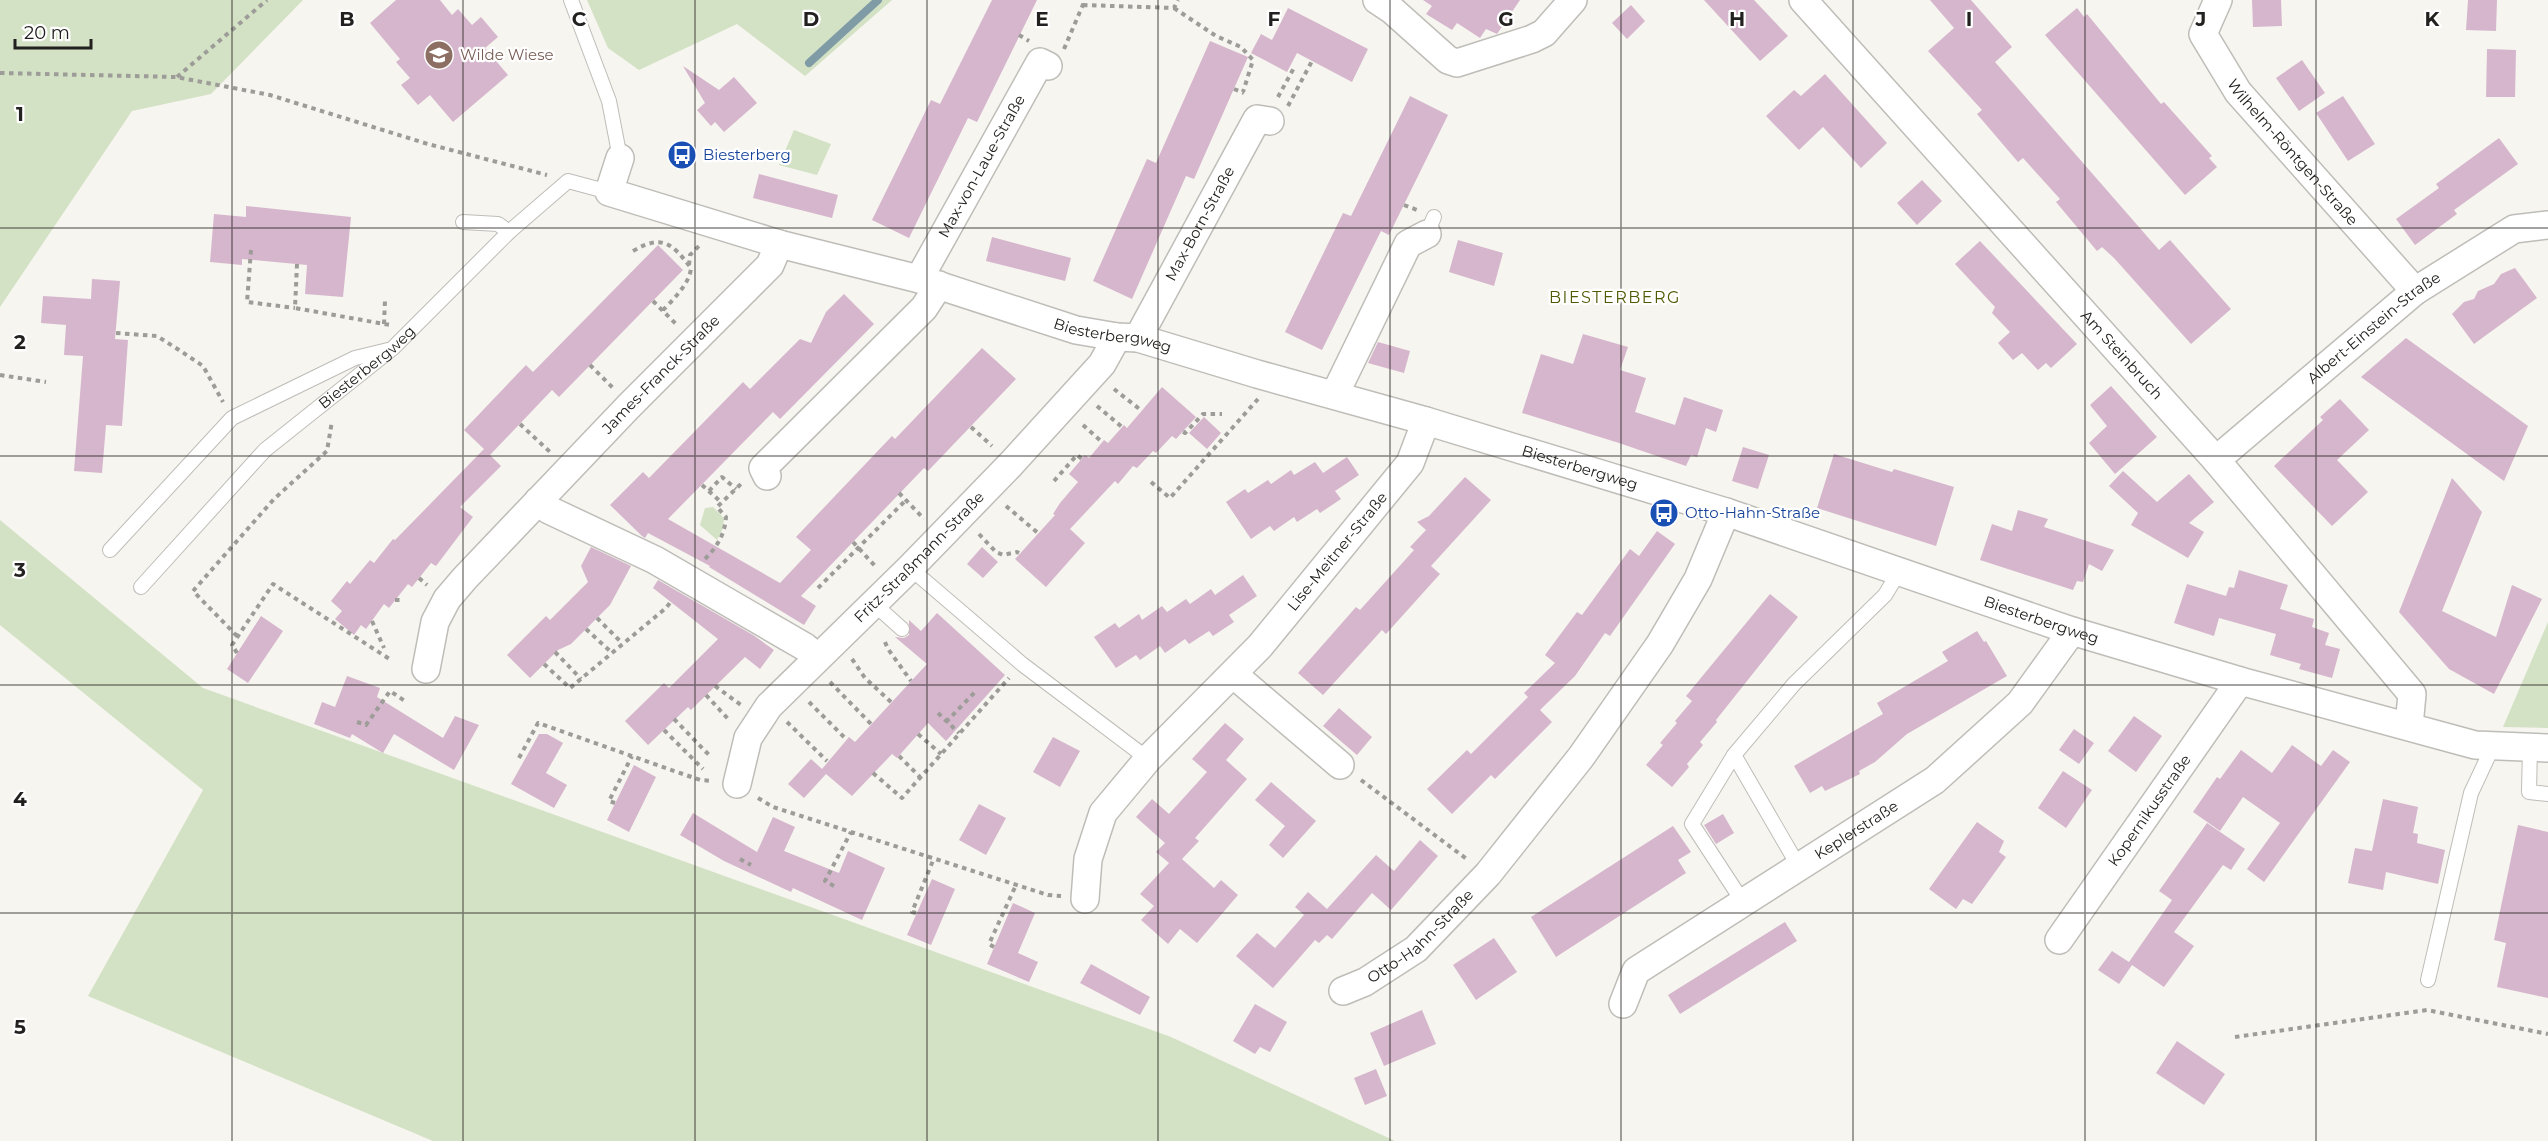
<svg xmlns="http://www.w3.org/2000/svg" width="2548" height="1141" font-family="Montserrat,sans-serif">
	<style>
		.green { fill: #d3e1c4 }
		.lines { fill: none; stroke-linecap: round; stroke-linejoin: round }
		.stream { stroke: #7f9ba5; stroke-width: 8 }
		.building { fill: #d6b6cd }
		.lane-casing { stroke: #bfbdb8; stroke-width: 16 }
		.street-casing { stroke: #bfbdb8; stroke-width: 30 }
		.path { stroke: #9d9c98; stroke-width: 4; stroke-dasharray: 4.5 4.5; stroke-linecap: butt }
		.lane { stroke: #fff; stroke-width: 14 }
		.street { stroke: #fff; stroke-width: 27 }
		.grid { fill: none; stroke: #22211f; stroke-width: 1.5; stroke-opacity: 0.55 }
		.labels { text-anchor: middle; stroke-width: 4.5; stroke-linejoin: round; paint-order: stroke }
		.education-label { font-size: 15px; fill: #785e54; stroke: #fff; text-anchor: start }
		.street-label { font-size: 15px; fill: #22211f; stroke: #fff }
		.transit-label { font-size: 15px; fill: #164399; stroke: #fff; text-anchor: start }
		.neighbourhood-label { font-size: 16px; letter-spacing: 1.5px; fill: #505a04; stroke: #fff }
		.grid-label { font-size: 20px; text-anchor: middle; font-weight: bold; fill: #22211f; stroke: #fff; stroke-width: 4.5; stroke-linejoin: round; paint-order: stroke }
	</style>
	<rect width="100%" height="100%" fill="#f6f5ef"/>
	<!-- green -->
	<path class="green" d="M0,0H303L211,94L132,111L0,307Z
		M587,0H892L805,76L737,24L639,70L608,48Z
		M794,130L831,144L817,175L779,165Z
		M713,507L724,518L723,528L717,540L700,525L705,508Z
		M0,520L203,688L1171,1037L1395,1141H433L88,996L203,790L0,625Z
		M2548,622V728L2503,727Z"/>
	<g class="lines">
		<!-- stream -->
		<path class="stream" d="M809,63L878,0"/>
	</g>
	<!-- building -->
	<path class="building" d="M396,0H440L452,15L458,9L472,25L481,17L498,37L485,48L508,75L453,122L430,95L418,105L401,85L410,78L396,62L400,59L370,23Z
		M992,0H1037L977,122L968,118L909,238L872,220L931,100L940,104Z
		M1423,0H1520L1497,34L1486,29L1480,38L1457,23L1452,30L1426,14L1432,6Z
		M1704,0H1754L1788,36L1760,61Z
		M1930,0H1971L2012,47L1995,62L2159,250L2170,240L2231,309L2191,344L2114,258L2102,247L2097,251L2056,202L2060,199L2023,158L2018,162L1977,114L1982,110L1928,51L1954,28Z
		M2252,0H2281L2282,26L2253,27Z
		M2468,0H2497L2496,31L2466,30Z
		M1631,5L1645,21L1627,39L1612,23Z
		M1288,8L1368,49L1352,82L1297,53L1287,72L1251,53L1261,34L1272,40Z
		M2077,8L2084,17L2087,14L2161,104L2164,102L2212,156L2209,158L2217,167L2185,195L2045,35Z
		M1210,41L1248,57L1194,179L1186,176L1132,299L1093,281L1147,159L1156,163Z
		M2487,49L2516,50L2515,97H2486Z
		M2302,60L2325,93L2299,111L2276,78Z
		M683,66L719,90L734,77L757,103L724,132L715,122L711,126L697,110L705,103Z
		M1825,74L1887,143L1861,168L1823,127L1799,150L1766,116L1794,90L1801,96Z
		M1410,96L1448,115L1389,235L1381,231L1322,350L1285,332L1343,213L1351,216Z
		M2343,96L2375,144L2348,161L2316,113Z
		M2499,138L2518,164L2454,210L2457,214L2415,245L2396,219L2439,188L2436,184Z
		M759,174L838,195L832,218L753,198Z
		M1922,180L1942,201L1917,225L1897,203Z
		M246,206L351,217L343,297L305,294L307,265L242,259V265L210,262L214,214L246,217Z
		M992,237L1071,258L1065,281L986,261Z
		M1458,240L1503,253L1494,286L1449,272Z
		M1980,241L2077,344L2051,368L2046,363L2038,370L2022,353L2013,360L1998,343L2010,332L1992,313L1995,307L1955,264Z
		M658,245L683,270L559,397L552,390L490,455L501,466L460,507L473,517L436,566L431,563L412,587L408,584L389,608L384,604L366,629L361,625L354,635L335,619L342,611L331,601L347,581L350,584L370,560L374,563L393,539L395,540L484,449L464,430L526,365L533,372Z
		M2515,268L2537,298L2474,344L2452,314L2464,302L2474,299L2478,291L2494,284L2501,274Z
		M92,279L120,281L115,339L128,340L122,426L106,425L102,473L74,471L83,356L64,355L66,325L41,323L43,296L91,299Z
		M844,294L874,324L780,419L773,412L668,519L780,583L811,550L796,537L892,436L895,439L982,348L1016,379L928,471L924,468L801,596L816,606L804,625L709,567L710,566L648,533L645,538L642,536L610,505L643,472L649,478L743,382L750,389L800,339L811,343L826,312Z
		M1583,334L1628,347L1620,370L1646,378L1635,412L1675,425L1684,397L1723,410L1716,432L1706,428L1697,457L1691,455L1686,466L1619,443L1522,413L1541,354L1573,364Z
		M2406,338L2528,426L2504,481L2361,377Z
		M1378,342L1410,351L1404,373L1368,363Z
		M2111,386L2157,437L2115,474L2089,443L2107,426L2090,405Z
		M1162,387L1196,417L1176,439L1172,436L1156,453L1153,451L1137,468L1133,466L1118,484L1115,481L1070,529L1085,543L1046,587L1015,559L1055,515L1053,514L1060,503L1078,482L1069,474L1085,455L1089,458L1104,440L1108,443L1124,425L1127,428Z
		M2340,399L2369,430L2337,460L2368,492L2332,526L2274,466L2323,420L2320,417Z
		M1204,417L1221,433L1207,449L1189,433Z
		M1743,447L1769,455L1758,489L1732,481Z
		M1834,454L1892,472L1894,469L1954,487L1936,546L1817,508Z
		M1347,457L1359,475L1335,491L1341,499L1320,513L1317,509L1297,522L1294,517L1274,531L1270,526L1251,539L1226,502L1245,489L1248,493L1268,480L1271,484L1291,470L1294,475L1315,462L1323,473Z
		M2123,471L2157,502L2189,474L2214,502L2189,523L2204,532L2188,558L2131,525L2138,513L2109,486Z
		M1465,477L1491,500L1431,566L1440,574L1386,634L1382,630L1323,695L1298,673L1356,607L1360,610L1414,550L1410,547L1426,530L1417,522L1429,516Z
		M2452,478L2482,512L2442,611L2496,637L2512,585L2542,599L2494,694L2449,669L2399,612Z
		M2018,510L2048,519L2044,527L2114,550L2102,571L2089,564L2083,582L2077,581L2073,590L1980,560L1992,524L2012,531Z
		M1657,531L1675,544L1610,636L1605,633L1575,676L1540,710L1552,722L1495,779L1491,775L1452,814L1427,789L1467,750L1471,754L1528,697L1537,706L1524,693L1555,663L1545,655L1577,612L1582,615L1630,549L1639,556Z
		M591,547L631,566L610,605L571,644L558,650L530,678L507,655L546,616L550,620L588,582L581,566Z
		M982,547L998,562L983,578L967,564Z
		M2239,570L2288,585L2280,609L2314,619L2312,627L2329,633L2325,645L2340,649L2332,678L2299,669L2301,664L2270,655L2276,634L2219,618L2214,636L2174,623L2187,584L2226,596L2229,587L2234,588Z
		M1243,575L1257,596L1229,615L1234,622L1213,636L1209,631L1189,644L1185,639L1165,653L1160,646L1140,660L1136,655L1116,668L1094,637L1115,623L1119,628L1139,614L1142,620L1162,606L1167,612L1186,599L1190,604L1211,589L1215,595Z
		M658,580L753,635L774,650L760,669L745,657L691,710L688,707L648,745L625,721L664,683L669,688L718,639L653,588Z
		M1770,594L1798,617L1716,720L1717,722L1700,742L1703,745L1687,764L1689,767L1672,787L1646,765L1663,745L1660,743L1677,723L1675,721L1692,701L1686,696Z
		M937,613L1005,675L946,741L928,723L897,758L892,754L852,796L826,774L804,798L788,784L811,759L822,769L849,737L855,742L927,664L895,637L904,638L909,635V620L921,631Z
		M261,616L283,631L248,683L227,669Z
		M1977,631L1984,642L1986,641L2007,676L1907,734L1875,762L1859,771L1860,774L1825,791L1822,786L1810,793L1794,766L1883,714L1877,703L1948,661L1942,652Z
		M347,676L380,688L377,697L443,738L455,716L479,725L454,770L394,734L383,753L352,734L350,738L314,724L322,702L335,707Z
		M1339,708L1372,737L1357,755L1323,726Z
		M2134,716L2162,736L2136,772L2108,751Z
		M1225,723L1244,739L1226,760L1247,779L1195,838L1199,841L1182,859L1214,888L1221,880L1238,895L1197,943L1180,929L1168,944L1141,920L1154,906L1140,894L1169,863L1156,852L1165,843L1136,817L1152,799L1169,814L1207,772L1192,759Z
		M2074,729L2094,743L2079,764L2059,750Z
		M539,734H547L563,743L546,773L567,785L554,808L511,784Z
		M1053,737L1080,751L1060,787L1033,772Z
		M2292,745L2321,766L2333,750L2350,762L2264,882L2247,869L2280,823L2243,797L2220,831L2193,812L2217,777L2220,779L2241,750L2272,773Z
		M634,765L656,777L629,832L607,820Z
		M2063,771L2092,790L2066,828L2038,808Z
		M1271,782L1316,821L1283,858L1269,845L1285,826L1255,800Z
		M2383,799L2418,807L2413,833L2418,834L2417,843L2445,850L2438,884L2386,872L2383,890L2348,883L2355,848L2372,851Z
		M979,804L1006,818L986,855L959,840Z
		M693,813L757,852L773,817L795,827L784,851L839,873L848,851L885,868L862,920L793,888L791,892L724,861L680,835Z
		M1723,814L1734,833L1716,844L1704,825Z
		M1977,822L2004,841L1999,852L2006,857L1972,904L1963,899L1956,909L1929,889Z
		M2207,823L2245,849L2231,870L2223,865L2174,932L2194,946L2164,987L2132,965L2119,984L2098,970L2112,951L2129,962L2172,900L2159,891Z
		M2518,825L2548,832V998L2497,987L2506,943L2494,940Z
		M1673,826L1691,852L1678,860L1686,873L1556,957L1531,917Z
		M1420,840L1438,856L1391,910L1372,893L1332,939L1327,935L1319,943L1315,940L1273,988L1236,956L1257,933L1275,948L1304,915L1295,907L1308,892L1327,909L1376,855L1394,871Z
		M932,879L955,889L931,945L907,935Z
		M1013,903L1035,913L1018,953L1038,962L1029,982L987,964Z
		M1785,922L1797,941L1680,1014L1668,995Z
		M1494,938L1517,972L1476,1000L1453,965Z
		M1091,964L1150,997L1140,1015L1080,983Z
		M1255,1004L1287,1022L1270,1052L1260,1047L1255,1054L1233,1041Z
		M1422,1010L1436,1044L1384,1066L1370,1033Z
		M2177,1041L2225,1074L2204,1105L2156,1073Z
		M1376,1069L1387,1096L1365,1105L1354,1078Z"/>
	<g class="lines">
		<!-- lane casing -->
		<g class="lane-casing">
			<g id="lane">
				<path d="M571,0L609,101L620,158"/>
				<path d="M463,222L498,224L509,232"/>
				<path d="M1427,234L1434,217"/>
				<path d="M110,550L232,418L355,358L388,350"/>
				<path d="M910,568L1022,664L1148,759"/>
				<path id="s1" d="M141,587L265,450L393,348L509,232L568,181L609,192"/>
				<path d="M873,603L902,629"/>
				<path d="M2530,747L2529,792L2548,794"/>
				<path d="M1734,755L1794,684L1885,595L1899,572"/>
				<path d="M1743,902L1692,824L1734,755L1799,867"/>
				<path d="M2428,980L2471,793L2493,746"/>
			</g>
		</g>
		<!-- street casing -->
		<g class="street-casing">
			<g id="street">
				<path d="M1377,0L1392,10L1448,60L1457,63L1532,39L1544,33L1573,0"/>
				<path id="s2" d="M1803,0L2216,460L2412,694L2409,726"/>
				<path id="s3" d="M2218,0L2203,34L2238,92L2415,291"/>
				<path id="s4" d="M620,158L609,192L779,244L919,279L1076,330L1117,337L1138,338L1257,374L1426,421L1726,512L2072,631L2240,681L2475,745L2548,748"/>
				<path id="s5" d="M919,279L1040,62L1048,66"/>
				<path id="s6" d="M1138,338L1257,119L1270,121"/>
				<path d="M1335,394L1408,244L1427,234"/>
				<path id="s7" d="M2216,460L2415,291L2514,229L2548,225"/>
				<path d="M767,476L763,468L924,308L939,285"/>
				<path d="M538,501L549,510L655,560L805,647L817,657"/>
				<path id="s8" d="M426,669L435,622L447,599L465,578L630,405L770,265L779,244"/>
				<path d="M1233,674L1340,765"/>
				<path id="s9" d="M737,784L748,738L769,706L910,568L1011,464L1102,364L1117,337"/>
				<path id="s10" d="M1085,899L1088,859L1103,813L1148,759L1260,646L1410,463L1426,421"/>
				<path id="s11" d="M2059,940L2240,681"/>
				<path id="s12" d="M1343,991L1365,982L1416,949L1488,874L1581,757L1660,644L1698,579L1726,512"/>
				<path id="s13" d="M1623,1004L1636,971L1935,780L2020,703L2072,631"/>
			</g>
		</g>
		<!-- path -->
		<path class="path" d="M1083,5L1174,8L1178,0
			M1174,8L1216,36L1241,47L1253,60L1243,92
			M1019,35L1029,41
			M1064,49L1085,0
			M0,73L176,77L270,95L428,144L547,175
			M177,77L267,0
			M1234,89L1244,93
			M1278,97L1295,66
			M1288,106L1312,61
			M1404,205L1417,210
			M251,250L247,302L295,308
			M633,251C662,234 672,243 691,268C690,283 673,300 662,311
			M297,264L295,308L390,325
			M689,265L690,255L699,246
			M653,301L676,324
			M384,324L385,300
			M116,333L157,336L179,350L203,366L223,402
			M590,365L613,388
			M0,375L46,382
			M1114,389L1142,411
			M1097,406L1122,427
			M520,424L550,452
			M1083,425L1102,442
			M971,427L992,446
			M1183,432L1185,433L1203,414H1222
			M1054,481L1077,455L1082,459
			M1151,482L1170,498L1258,399
			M702,485L722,503
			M709,491L722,477L736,489
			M899,493L924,519
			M1006,506L1038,533
			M979,534L996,552L1003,555L1017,552L1019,553
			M853,542L875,566
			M705,559C717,547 725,534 726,517L717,507L743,482
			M419,578L427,585
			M818,588L906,500
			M395,600H404
			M597,618L622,643
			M372,621L384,648
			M586,629L611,652
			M237,636L193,591L274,499L327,451L332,421
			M885,642L888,649L911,681
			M555,652L581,679
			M237,653L232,645L273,584L391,660
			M852,659L865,678L891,702
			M544,664L570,688L666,608L672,600
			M830,682L871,724
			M715,686L741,705
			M706,695L730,721
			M809,702L847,740
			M938,713L959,733
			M674,719L710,756
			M357,722L366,725L390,691L405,701
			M787,722L827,761
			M946,722L975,692
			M664,730L703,769
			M918,734L941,754
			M899,756L920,777
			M519,758L538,723L700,780L713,781
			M873,773L902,798L1009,678
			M1361,780L1468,860
			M758,798L773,807L1048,895L1061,896
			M615,803L609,801L632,756
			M740,859L751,865
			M834,886L825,881L851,832
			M916,913L912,912L934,858
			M994,947L989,944L1016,885
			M2235,1037L2427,1010L2548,1034"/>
		<!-- lane -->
		<use href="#lane" class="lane"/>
		<!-- street -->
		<use href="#street" class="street"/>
	</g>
	<!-- grid -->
	<path class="grid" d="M232,0V1141M463,0V1141M695,0V1141M927,0V1141M1158,0V1141M1390,0V1141M1621,0V1141M1853,0V1141M2085,0V1141M2316,0V1141M0,228H2548M0,456H2548M0,685H2548M0,913H2548"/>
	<!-- icons -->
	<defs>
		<g id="school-disc" transform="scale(1.5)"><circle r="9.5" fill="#8d6e63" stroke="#fff"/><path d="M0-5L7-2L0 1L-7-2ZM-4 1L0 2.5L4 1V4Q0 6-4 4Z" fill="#fff"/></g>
		<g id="bus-disc" transform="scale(1.5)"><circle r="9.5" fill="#1a4fb4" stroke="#fff"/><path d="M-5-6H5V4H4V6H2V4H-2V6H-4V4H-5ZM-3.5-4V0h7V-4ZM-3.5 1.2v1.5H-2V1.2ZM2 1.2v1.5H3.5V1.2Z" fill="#fff"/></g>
	</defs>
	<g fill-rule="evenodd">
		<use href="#school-disc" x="439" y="55"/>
		<use href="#bus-disc" x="682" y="155"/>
		<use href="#bus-disc" x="1664" y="513"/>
	</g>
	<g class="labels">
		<!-- education labels -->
		<g class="education-label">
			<text x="460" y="60">Wilde Wiese</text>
		</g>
		<!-- street labels -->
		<g class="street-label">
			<text dy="5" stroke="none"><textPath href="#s3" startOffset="186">Wilhelm-Röntgen-Straße</textPath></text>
			<text dy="5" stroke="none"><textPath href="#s5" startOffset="129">Max-von-Laue-Straße</textPath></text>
			<text dy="5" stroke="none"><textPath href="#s6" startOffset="130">Max-Born-Straße</textPath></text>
			<text dy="5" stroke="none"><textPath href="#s7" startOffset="206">Albert-Einstein-Straße</textPath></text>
			<text dy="5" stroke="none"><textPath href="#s4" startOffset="560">Biesterbergweg</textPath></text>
			<text dy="5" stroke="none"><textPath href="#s2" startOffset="477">Am Steinbruch</textPath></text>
			<text dy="5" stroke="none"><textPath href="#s1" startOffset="316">Biesterbergweg</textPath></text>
			<text dy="5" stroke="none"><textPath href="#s8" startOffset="384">James-Franck-Straße</textPath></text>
			<text dy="5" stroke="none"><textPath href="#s4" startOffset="1046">Biesterbergweg</textPath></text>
			<text dy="5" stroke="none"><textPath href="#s10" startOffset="440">Lise-Meitner-Straße</textPath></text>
			<text dy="5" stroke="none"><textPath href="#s9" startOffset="297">Fritz-Straßmann-Straße</textPath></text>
			<text dy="5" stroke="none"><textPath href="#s4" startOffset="1532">Biesterbergweg</textPath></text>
			<text dy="5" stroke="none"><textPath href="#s11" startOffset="158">Kopernikusstraße</textPath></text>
			<text dy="5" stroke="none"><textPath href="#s13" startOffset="297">Keplerstraße</textPath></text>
			<text dy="5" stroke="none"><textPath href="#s12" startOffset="96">Otto-Hahn-Straße</textPath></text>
		</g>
		<!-- transit labels -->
		<g class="transit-label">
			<text x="703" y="160">Biesterberg</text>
			<text x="1685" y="518">Otto-Hahn-Straße</text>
		</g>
		<!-- neighbourhood labels -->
		<g class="neighbourhood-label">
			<text x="1615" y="303">BIESTERBERG</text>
		</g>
	</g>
	<g class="grid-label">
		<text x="347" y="26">B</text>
		<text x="579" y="26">C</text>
		<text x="811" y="26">D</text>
		<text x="1042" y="26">E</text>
		<text x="1274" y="26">F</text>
		<text x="1506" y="26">G</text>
		<text x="1737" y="26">H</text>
		<text x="1969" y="26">I</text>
		<text x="2201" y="26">J</text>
		<text x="2432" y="26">K</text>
		<text x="20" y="121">1</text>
		<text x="20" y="349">2</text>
		<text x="20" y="577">3</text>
		<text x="20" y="806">4</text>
		<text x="20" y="1034">5</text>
	</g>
	<!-- scale -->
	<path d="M15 39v9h76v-9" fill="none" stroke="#22211f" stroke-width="3"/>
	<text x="24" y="39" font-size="18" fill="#22211f" stroke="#ffffff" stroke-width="4.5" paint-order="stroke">20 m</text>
</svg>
